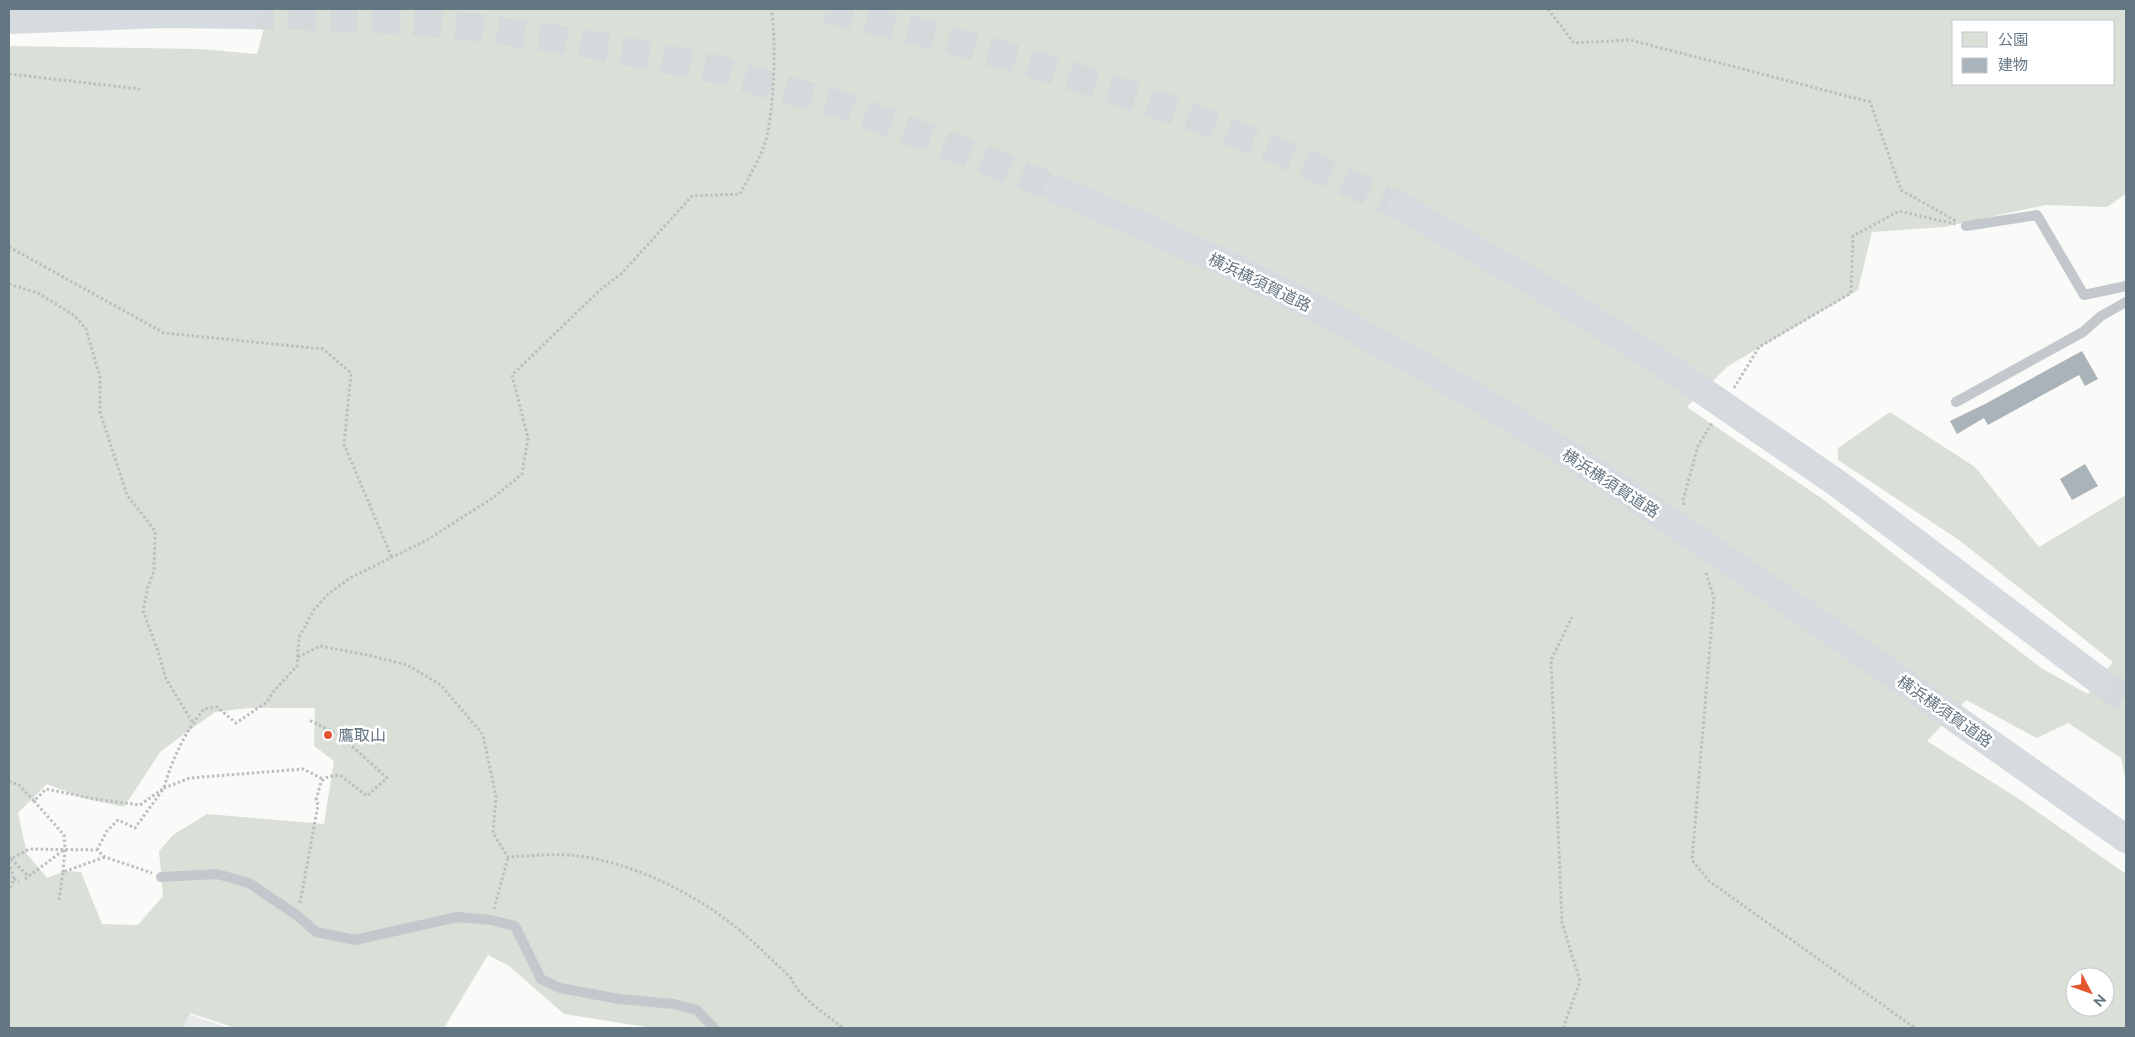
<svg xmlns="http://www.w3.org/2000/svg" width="2135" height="1037" font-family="Raleway,'Noto Sans JP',sans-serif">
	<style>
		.built { fill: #e8e9e9 }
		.green { fill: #dadfd7; fill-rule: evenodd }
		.building { fill: #aab3b9 }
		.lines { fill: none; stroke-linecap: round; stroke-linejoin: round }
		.highway-tunnel { stroke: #d5d9db; stroke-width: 28; stroke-dasharray: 28 14; stroke-linecap: butt }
		.path { stroke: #bbbfc2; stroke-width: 3; stroke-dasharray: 2.5 2.5; stroke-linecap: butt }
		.lane { stroke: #c3c8cc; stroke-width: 10 }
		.highway { stroke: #d6dbdf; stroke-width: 28 }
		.poi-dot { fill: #e4572e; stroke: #fff; stroke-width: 2 }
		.labels { text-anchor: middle; stroke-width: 5; stroke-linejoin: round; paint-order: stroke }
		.street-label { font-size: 16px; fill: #657683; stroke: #fff }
		.poi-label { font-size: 16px; fill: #657683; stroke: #fff; text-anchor: start }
	</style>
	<rect width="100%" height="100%" fill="#fafaf8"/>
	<!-- built -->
	<path class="built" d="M175,1009L229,1028H168Z"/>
	<!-- green -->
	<path class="green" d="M269,9H2126V194L2107,207L2046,205L1944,227L1872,232L1858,290L1728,366L1687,407L1824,500L2041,668L2088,694L2113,662L1959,540L1838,460V448L1890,412L1975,467L2039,547L2126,495V781L2121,758L2068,723L2037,738L1966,700L1927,741L2022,801L2126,874V1028H653L564,1014L509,966L488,955L444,1028H235L190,1013L183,1028H9V46L201,49L257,54ZM1954,21H2114V84H1954ZM249,708H315L314,746L334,761L324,824L207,814L173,835L159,851L163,896L138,925L102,924L81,872L64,871L47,878L27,854L18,813L47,784L82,798L124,807L161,751L215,712ZM2075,977H2105V1007H2075Z"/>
	<!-- building -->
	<path class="building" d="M2082,351L2098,379L2085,386L2079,375L1988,425L1984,418L1957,434L1950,421L1985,404Z
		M2085,464L2098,486L2072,500L2060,479Z"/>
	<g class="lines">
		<!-- highway-tunnel -->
		<path class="highway-tunnel" d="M826,9C945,37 1063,70 1178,112C1254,139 1328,173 1401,207
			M246,15L365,18L474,27L579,42L711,68L844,106L969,153L1058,190
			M2101,682L2126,700"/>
		<!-- path -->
		<path class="path" d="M1548,9L1574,43L1630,40L1870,102L1901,190L1956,221
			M9,74L140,89
			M9,247L164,333L323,349L351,373L344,444L392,558
			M9,284L38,293L75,316L86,329L100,377V412L127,495L155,531L154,571L148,587L143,611L158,651L166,679L193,723
			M1734,388L1759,347L1851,293L1853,236L1899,211L1955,224
			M1684,505L1683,500L1698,446L1712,423
			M1706,573L1714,598L1692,860L1709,881L1915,1028
			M298,657L320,646L367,655L407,665L441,685L483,735L496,797L493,833L508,857C528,856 549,854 569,855C624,859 691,891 733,925C753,941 771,959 790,977C801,999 824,1013 843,1028
			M9,781L19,785L34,801
			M97,850L107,831L118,820L135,828L164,788L190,778L303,769L323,779
			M9,857L11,859L29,849L97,850L105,857L152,873
			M11,859L28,876
			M9,862L14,879L9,890
			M63,872L65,849L64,835L34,801L46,789L95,799L140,805L164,788C172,759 185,732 204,709L217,707L236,723L267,702L273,692L297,666L299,637L314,610L328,594L350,578L427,540L494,497L522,474L528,438L512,375L600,290L621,274L692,196L740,194C748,178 758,162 764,146C774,119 777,36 771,9
			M14,879L19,882
			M25,879L65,849
			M59,900L63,872L105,857
			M300,903L318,805L316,800C322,781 318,777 340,775L367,796L387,778L341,736L309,720
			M494,909L508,857
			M1563,1028L1580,981L1562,923L1551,660L1572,617"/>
		<!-- lane -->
		<path class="lane" d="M1966,226L2037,215L2084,295L2126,286
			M1956,402L2083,332L2101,316L2126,302
			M161,877L217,874L249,883L298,916L316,932L355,940L457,917L491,920L515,926L541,979L560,988L619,999L674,1004L697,1010L714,1028"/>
		<!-- highway -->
		<path class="highway" d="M9,20L164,14L246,15
			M1058,190C1165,234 1270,283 1371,338C1488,400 1599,473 1708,547C1849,642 1987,741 2126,839
			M1401,207L1538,285L1674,371L1841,486L2101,682"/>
	</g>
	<!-- markers -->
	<circle class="poi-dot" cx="328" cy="735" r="5"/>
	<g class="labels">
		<!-- street labels -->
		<g class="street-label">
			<text transform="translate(1260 282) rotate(26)" y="6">横浜横須賀道路</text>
			<text transform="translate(1611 483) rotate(33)" y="6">横浜横須賀道路</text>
			<text transform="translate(1945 711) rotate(35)" y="6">横浜横須賀道路</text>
		</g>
		<!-- poi labels -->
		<g class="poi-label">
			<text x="338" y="741">鷹取山</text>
		</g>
	</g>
	<!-- border -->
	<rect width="2135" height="1037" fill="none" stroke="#657683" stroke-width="20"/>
	<!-- legend -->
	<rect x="1952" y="20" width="162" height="65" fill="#ffffff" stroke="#c1c8cd"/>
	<rect x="1962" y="32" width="25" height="15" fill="#dadfd7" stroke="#c1c8cd"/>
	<text x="1998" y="45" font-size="15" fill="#657683">公園</text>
	<rect x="1962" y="58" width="25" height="15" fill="#aab3b9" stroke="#c1c8cd"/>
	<text x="1998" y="70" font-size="15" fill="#657683">建物</text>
	<!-- north arrow -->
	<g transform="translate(2090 992) rotate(131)"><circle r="24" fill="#ffffff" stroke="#c1c8cd"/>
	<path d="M0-4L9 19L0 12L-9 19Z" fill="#e4572e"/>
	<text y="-8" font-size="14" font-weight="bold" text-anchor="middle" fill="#657683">N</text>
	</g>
</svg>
